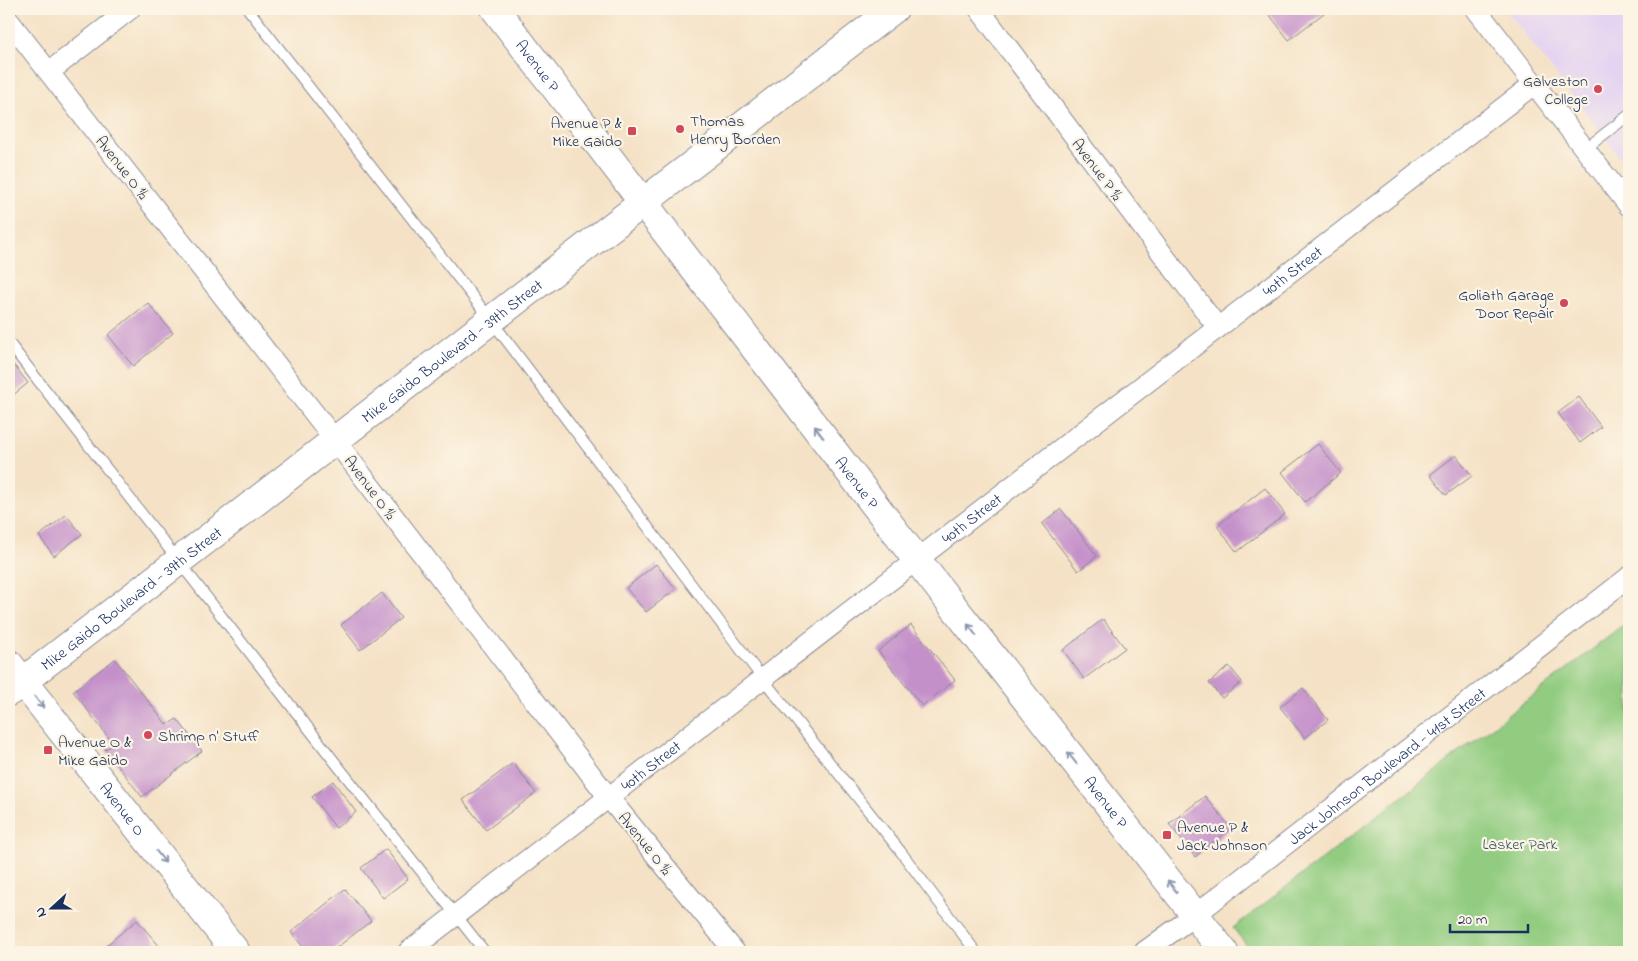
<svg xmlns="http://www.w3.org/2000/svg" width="1638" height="961" font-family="'Indie Flower',sans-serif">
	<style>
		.built { fill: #e4d3f2 }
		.green { fill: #91cc80; stroke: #567e6f }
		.building { fill: #c490ca }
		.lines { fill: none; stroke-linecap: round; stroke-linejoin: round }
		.lane-casing { stroke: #888892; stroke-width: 12 }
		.street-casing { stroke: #888892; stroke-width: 22 }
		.secondary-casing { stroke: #888892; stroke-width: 30 }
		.lane { stroke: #fff; stroke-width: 10 }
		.street { stroke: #fff; stroke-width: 20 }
		.secondary { stroke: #fff; stroke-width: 28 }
		.oneway { stroke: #8d97ae }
		.poi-dot { fill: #d1495b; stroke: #fcf5e5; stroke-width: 2 }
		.labels { text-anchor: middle; stroke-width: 4.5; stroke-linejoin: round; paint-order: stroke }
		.street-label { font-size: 16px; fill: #1b2f5e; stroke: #fcf5e5 }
		.poi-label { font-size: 16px; fill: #1b2f5e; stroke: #fcf5e5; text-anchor: start }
		.park-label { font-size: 16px; fill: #385666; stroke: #fcf5e5 }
	</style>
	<rect width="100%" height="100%" fill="#fcf5e5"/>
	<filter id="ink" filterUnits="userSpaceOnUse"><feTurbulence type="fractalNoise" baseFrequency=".02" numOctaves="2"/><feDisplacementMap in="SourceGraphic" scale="10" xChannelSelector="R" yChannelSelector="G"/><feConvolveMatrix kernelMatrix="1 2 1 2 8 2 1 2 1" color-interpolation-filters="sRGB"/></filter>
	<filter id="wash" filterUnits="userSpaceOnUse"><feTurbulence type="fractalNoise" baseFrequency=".0096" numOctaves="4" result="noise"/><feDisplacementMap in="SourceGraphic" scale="20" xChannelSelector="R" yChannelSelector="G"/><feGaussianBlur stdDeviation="1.12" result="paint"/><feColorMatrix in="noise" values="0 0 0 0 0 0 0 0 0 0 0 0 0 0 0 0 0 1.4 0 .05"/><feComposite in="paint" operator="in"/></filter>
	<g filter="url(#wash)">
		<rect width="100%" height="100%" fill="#f5e2c6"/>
		<!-- built -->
		<path class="built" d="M1505,9H1629V169Z"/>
		<!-- green -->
		<path class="green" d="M1629,621V952H1252L1233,928Z"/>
		<g id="blocks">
			<!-- building -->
			<path class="building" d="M1265,9H1329L1289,40Z
				M148,303L173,333L133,366L108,335Z
				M9,359L28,383L12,396L9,392Z
				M1579,397L1601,427L1580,443L1558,413Z
				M1318,444L1341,473L1305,502L1282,472Z
				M1456,455L1472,476L1446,495L1430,475Z
				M1265,488L1285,514L1237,552L1217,526Z
				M1061,509L1097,556L1078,571L1042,524Z
				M66,515L82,534L54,556L39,536Z
				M656,564L676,589L646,612L626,588Z
				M382,593L401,618L360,650L341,625Z
				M1103,619L1125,648L1084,679L1063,650Z
				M911,625L955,680L922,706L878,651Z
				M115,659L167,725L177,719L202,751L142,797L105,749L114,745L73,691Z
				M1229,666L1242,682L1222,698L1209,683Z
				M1303,688L1328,720L1305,738L1280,707Z
				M513,763L536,793L486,830L463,800Z
				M333,781L356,812L336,828L312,797Z
				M1205,796L1231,828L1195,857L1169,824Z
				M386,849L408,879L383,898L361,868Z
				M345,889L371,921L331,952H307L291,932Z
				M137,920L161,948L155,952H98Z"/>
		</g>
	</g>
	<g filter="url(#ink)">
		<use href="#blocks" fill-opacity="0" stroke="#888892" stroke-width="1"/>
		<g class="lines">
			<!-- lane casing -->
			<g class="lane-casing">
				<path id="lane" d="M248,9L491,320L763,679L901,852L976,952
					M1585,149L1629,115
					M9,343L334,761L485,952"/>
			</g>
			<!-- street casing -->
			<g class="street-casing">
				<g id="street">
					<path d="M979,9L1218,328"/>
					<path d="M1476,9L1629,206"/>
					<path d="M9,21L335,440L609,798L735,952"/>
					<path d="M49,72L130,9"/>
					<path id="s1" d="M408,952L1534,84"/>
					<path id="s2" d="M1144,952L1195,915L1629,577"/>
				</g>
			</g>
			<!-- secondary casing -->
			<g class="secondary-casing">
				<g id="secondary">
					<path id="s3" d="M495,9L917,560L1224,952"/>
					<path id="s4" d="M9,664L236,952"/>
					<path id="s5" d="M9,692L894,9"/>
				</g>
			</g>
			<!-- lane -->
			<use href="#lane" class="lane"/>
			<!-- street -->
			<use href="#street" class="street"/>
			<!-- secondary -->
			<use href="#secondary" class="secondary"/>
		</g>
		<!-- one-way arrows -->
		<defs><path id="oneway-shaft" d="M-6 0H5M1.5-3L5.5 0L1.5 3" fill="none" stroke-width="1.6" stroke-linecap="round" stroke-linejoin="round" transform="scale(1.25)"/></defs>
		<g class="oneway">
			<use href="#oneway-shaft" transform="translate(819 432) rotate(-127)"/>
			<use href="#oneway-shaft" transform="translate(972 630) rotate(-128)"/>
			<use href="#oneway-shaft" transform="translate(39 702) rotate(52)"/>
			<use href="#oneway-shaft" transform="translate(1072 758) rotate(-128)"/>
			<use href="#oneway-shaft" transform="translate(161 857) rotate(52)"/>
			<use href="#oneway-shaft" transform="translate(1172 886) rotate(-128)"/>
		</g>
	</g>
	<!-- markers -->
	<g class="poi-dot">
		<circle cx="1598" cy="89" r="5"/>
		<circle cx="680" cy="129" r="5"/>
		<rect x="627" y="126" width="10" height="10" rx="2.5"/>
		<circle cx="1564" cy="303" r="5"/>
		<circle cx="148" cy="735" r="5"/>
		<rect x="43" y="745" width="10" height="10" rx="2.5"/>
		<rect x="1162" y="830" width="10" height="10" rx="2.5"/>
	</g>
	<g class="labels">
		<!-- street labels -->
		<g class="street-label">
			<text dy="6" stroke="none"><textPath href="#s3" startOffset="71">Avenue P</textPath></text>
			<text transform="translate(123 167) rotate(52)" y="6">Avenue O ½</text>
			<text transform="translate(1098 169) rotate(53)" y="6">Avenue P ½</text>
			<text dy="6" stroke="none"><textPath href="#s1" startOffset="1116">40th Street</textPath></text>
			<text dy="6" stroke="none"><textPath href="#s5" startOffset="559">Mike Gaido Boulevard - 39th Street</textPath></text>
			<text dy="6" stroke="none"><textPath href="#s3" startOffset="596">Avenue P</textPath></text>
			<text transform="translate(371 487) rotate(53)" y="6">Avenue O ½</text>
			<text dy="6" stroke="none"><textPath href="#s1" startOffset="711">40th Street</textPath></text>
			<text dy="6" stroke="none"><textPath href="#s5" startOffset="154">Mike Gaido Boulevard - 39th Street</textPath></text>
			<text dy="6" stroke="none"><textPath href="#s2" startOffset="306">Jack Johnson Boulevard - 41st Street</textPath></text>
			<text dy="6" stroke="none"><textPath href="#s1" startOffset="306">40th Street</textPath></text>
			<text dy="6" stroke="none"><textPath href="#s3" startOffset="1001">Avenue P</textPath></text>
			<text dy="6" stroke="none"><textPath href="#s4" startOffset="184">Avenue O</textPath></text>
			<text transform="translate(646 843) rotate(51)" y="6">Avenue O ½</text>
		</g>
		<!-- poi labels -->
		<g class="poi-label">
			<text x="1588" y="86" text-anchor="end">Galveston<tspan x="1588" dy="18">College</tspan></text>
			<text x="690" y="126">Thomas<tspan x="690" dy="18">Henry Borden</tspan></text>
			<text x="622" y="128" text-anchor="end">Avenue P &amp;<tspan x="622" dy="18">Mike Gaido</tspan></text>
			<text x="1554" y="300" text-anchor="end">Goliath Garage<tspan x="1554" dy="18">Door Repair</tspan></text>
			<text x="158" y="741">Shrimp n' Stuff</text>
			<text x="58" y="747">Avenue O &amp;<tspan x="58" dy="18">Mike Gaido</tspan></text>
			<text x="1177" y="832">Avenue P &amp;<tspan x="1177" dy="18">Jack Johnson</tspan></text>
		</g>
		<!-- park labels -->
		<g class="park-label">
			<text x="1520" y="849">Lasker Park</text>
		</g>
	</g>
	<!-- margin -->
	<rect width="1638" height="961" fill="none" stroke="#fcf5e5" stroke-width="30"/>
	<!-- north arrow -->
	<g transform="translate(52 908) rotate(249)" stroke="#fcf5e5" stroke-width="4" paint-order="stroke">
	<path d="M0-4L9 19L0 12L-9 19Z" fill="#1b2f5e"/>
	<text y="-8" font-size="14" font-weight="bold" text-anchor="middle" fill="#1b2f5e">N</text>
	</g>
	<!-- scale -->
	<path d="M1450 924v8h78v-8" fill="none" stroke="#1b2f5e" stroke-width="2.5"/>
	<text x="1458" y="924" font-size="15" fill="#1b2f5e" stroke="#fcf5e5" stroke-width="4" paint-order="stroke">20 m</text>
</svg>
